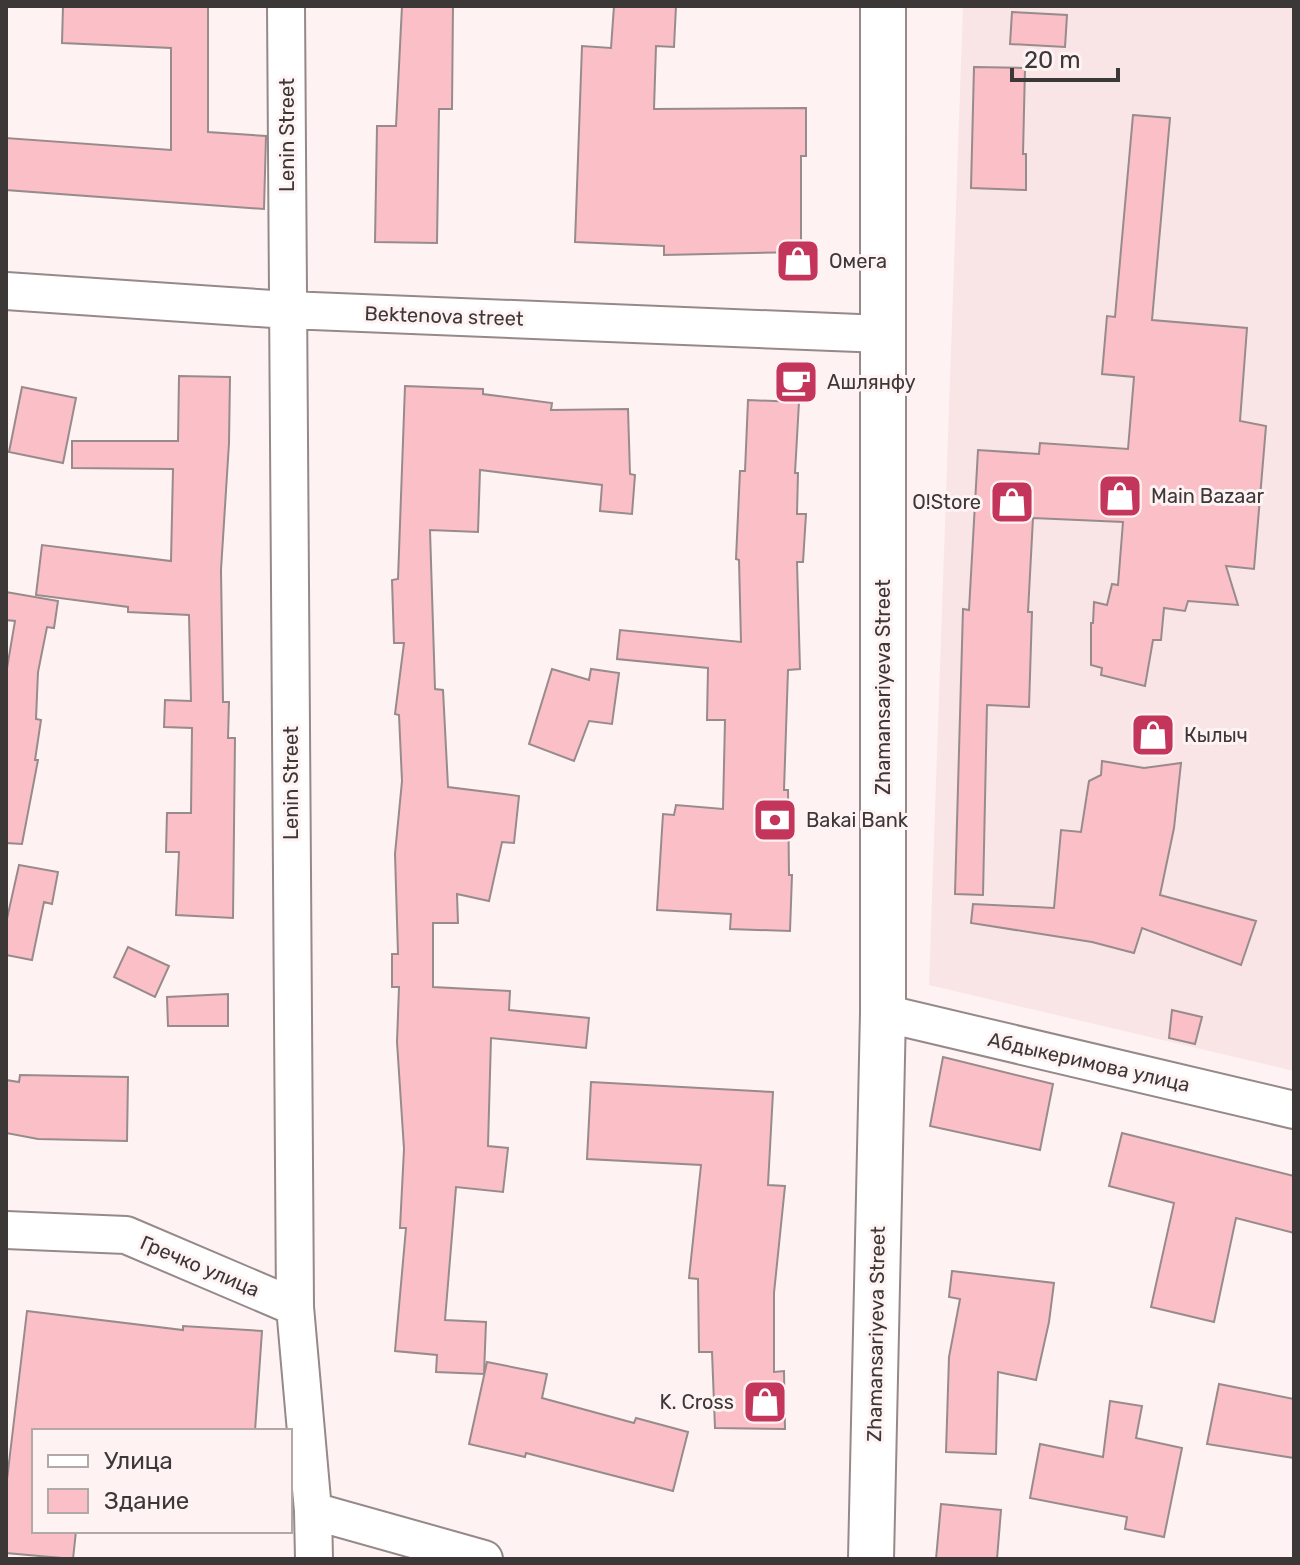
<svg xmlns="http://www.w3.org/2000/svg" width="1300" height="1565" font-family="Rubik,sans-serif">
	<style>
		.built { fill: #f9e4e6 }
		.building { fill: #fbbfc7; stroke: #978b8c; stroke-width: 2 }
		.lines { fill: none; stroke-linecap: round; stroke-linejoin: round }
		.minor-casing { stroke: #95898a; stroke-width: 40 }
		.secondary-casing { stroke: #95898a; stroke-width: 48 }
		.minor { stroke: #fff; stroke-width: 36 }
		.secondary { stroke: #fff; stroke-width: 44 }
		.labels { text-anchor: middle; stroke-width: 6; stroke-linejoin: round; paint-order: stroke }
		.street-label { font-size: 20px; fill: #3d3838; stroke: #fef2f3 }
		.poi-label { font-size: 20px; fill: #3d3838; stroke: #fef2f3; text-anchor: start }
	</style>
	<rect width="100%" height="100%" fill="#fef2f3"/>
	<!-- built -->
	<path class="built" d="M963,6H1294V1071L929,985Z"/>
	<!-- building -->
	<path class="building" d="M63,6H208V132L266,136L264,209L6,190V138L171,150V48L62,43Z
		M402,6H453L452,109H439L437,243L375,242L377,126H396Z
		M614,6H676L674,47L656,46L654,109L806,108V156H801V252L664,255V246L575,242L582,46L611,48Z
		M1012,12L1067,15L1065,47L1010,44Z
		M974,67L1025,68L1023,154H1026V190L971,188Z
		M1133,115L1170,118L1152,320L1247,328L1240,421L1266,426L1254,569L1226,566L1238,605L1188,601L1185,611L1164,608L1161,640H1153L1145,686L1101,675L1102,668L1091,665V623H1093L1094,602L1107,605L1112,584L1118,585L1123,522L1033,518L1028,612H1032L1029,707L987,705L983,895L955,894L963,609L969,610L978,450L1039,454L1040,443L1128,449L1134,377L1102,374L1107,316L1115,317Z
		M179,376L230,377L229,443L221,570L223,702H229L228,738H235L233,918L176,915L179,852H166L167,813H191L192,728L164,727L165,700L191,701L189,615L128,612V607L36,595L42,545L171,561L173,469L72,468V441H178Z
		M405,386L483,389V394L552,403L551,410L628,409L630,474L635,475L632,514L600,511L602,485L480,470L478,532L430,530L435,689L443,690L448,787L519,796L514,843L502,842L489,901L457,894L458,923H433V987L510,991L509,1010L589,1018L586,1048L491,1038L488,1146L508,1148L503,1192L456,1187L445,1320L486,1322L484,1374L436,1372L437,1355L395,1351L406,1228H400L404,1149L397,1042L399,987H392V954H398L395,854L402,781L399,715L395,714L404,643H394L392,580L398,579Z
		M22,387L76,398L63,463L9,452Z
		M748,400L799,402L795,473H798L797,514H806L803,562H797L800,669L788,670L784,790H788L789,875H792L790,931L730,929L731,914L657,910L663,814L674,815L676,805L723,809L725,720H707L708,668L617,659L620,630L741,642L739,560L736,559L740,471H745Z
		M6,592L58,601L54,628L47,627L38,672L36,719L41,720L35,760H38L22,844L6,843V674L15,621L6,620Z
		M552,669L589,680L591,669L619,673L612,724L589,721L574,761L529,744Z
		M1102,761L1144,768L1181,763L1174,828L1160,895L1256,921L1241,965L1142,928L1134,953L1092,942L971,923L973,904L1054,908L1061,830L1081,832L1089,781L1101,775Z
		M19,865L58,872L52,904L44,902L32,960L6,955V923Z
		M128,947L169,966L155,997L114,977Z
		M228,994V1026H168L167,997Z
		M1172,1010L1202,1017L1195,1044L1169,1038Z
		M943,1057L1053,1084L1040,1150L930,1126Z
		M20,1075L128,1077L127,1141L38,1139L6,1133V1080L19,1082Z
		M591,1082L773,1092L768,1185L785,1186L774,1293V1372L784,1371L785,1429L715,1428L712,1352H699L698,1279L689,1278L701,1165L587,1159Z
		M1122,1133L1294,1176V1233L1236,1218L1214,1322L1151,1307L1174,1203L1109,1186Z
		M952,1271L1054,1283L1049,1322L1036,1380L998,1372L996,1454L946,1452L949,1357L960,1299L949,1297Z
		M27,1311L183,1330V1326L262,1331L255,1431H34V1531H76L73,1559L6,1553V1488Z
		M487,1362L547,1374L542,1398L634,1423L636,1418L688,1432L673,1491L526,1453L525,1457L469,1444Z
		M1219,1384L1294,1399V1458L1207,1444Z
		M1110,1401L1142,1406L1136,1438L1182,1448L1164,1537L1125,1529L1127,1517L1030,1498L1040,1444L1103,1457Z
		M941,1504L1001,1510L997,1559H936Z"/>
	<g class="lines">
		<!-- minor casing -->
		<g class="minor-casing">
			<path id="minor" d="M286,6L295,1307L313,1511L314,1559
				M6,291L288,310L883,334
				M883,1013L1294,1110
				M6,1230L126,1235L295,1307
				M313,1511L484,1559"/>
		</g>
		<!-- secondary casing -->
		<g class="secondary-casing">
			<path id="secondary" d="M871,1559L883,1013V6"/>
		</g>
		<!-- minor -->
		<use href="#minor" class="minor"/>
		<!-- secondary -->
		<use href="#secondary" class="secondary"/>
	</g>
	<!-- icons -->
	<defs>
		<g id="shop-square" transform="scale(2.3)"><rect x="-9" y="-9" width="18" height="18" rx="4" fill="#c4355b" stroke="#fef2f3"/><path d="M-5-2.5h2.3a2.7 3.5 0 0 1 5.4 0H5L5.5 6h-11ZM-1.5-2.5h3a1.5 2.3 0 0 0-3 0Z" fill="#fff"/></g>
		<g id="cafe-square" transform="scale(2.3)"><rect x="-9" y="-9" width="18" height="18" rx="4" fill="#c4355b" stroke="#fef2f3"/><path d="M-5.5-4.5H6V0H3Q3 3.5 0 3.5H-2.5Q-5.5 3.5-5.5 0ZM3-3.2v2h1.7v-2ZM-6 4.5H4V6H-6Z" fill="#fff"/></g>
		<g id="bank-square" transform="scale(2.3)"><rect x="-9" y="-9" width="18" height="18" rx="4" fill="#c4355b" stroke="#fef2f3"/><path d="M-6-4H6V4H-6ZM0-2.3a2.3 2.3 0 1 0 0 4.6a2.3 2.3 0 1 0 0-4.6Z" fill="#fff"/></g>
	</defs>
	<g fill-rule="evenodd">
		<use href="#shop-square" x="798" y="261"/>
		<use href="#cafe-square" x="796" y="382"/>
		<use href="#shop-square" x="1120" y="496"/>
		<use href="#shop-square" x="1012" y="502"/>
		<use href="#shop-square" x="1153" y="735"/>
		<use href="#bank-square" x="775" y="820"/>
		<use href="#shop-square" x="765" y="1402"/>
	</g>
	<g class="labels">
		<!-- street labels -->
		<g class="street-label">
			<text transform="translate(287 135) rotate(-90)" y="7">Lenin Street</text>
			<text transform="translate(444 316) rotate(2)" y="7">Bektenova street</text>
			<text transform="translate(883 687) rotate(-90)" y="7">Zhamansariyeva Street</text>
			<text transform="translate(291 783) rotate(-90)" y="7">Lenin Street</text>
			<text transform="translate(1089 1062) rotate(13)" y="7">Абдыкеримова улица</text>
			<text transform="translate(200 1266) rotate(23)" y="7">Гречко улица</text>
			<text transform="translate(876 1334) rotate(-89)" y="7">Zhamansariyeva Street</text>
		</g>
		<!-- poi labels -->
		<g class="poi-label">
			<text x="829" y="268">Омега</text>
			<text x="827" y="389">Ашлянфу</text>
			<text x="1151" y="503">Main Bazaar</text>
			<text x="981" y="509" text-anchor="end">O!Store</text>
			<text x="1184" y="742">Кылыч</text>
			<text x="806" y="827">Bakai Bank</text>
			<text x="734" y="1409" text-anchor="end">K. Cross</text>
		</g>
	</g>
	<!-- border -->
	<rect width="1300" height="1565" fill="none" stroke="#3d3838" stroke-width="16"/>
	<!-- legend -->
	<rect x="32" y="1429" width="260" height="104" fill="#fef2f3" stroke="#b1a8a8" stroke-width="2"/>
	<rect x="48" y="1455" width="40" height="12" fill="#ffffff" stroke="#b1a8a8" stroke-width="2"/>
	<text x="104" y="1469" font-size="24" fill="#3d3838">Улица</text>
	<rect x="48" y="1489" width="40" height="24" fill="#fbbfc7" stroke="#b1a8a8" stroke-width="2"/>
	<text x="104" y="1509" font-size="24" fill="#3d3838">Здание</text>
	<!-- scale -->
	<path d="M1012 68v12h106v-12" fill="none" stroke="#3d3838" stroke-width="4"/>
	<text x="1024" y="68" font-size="24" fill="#3d3838" stroke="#fef2f3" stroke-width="6" paint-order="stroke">20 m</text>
</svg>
